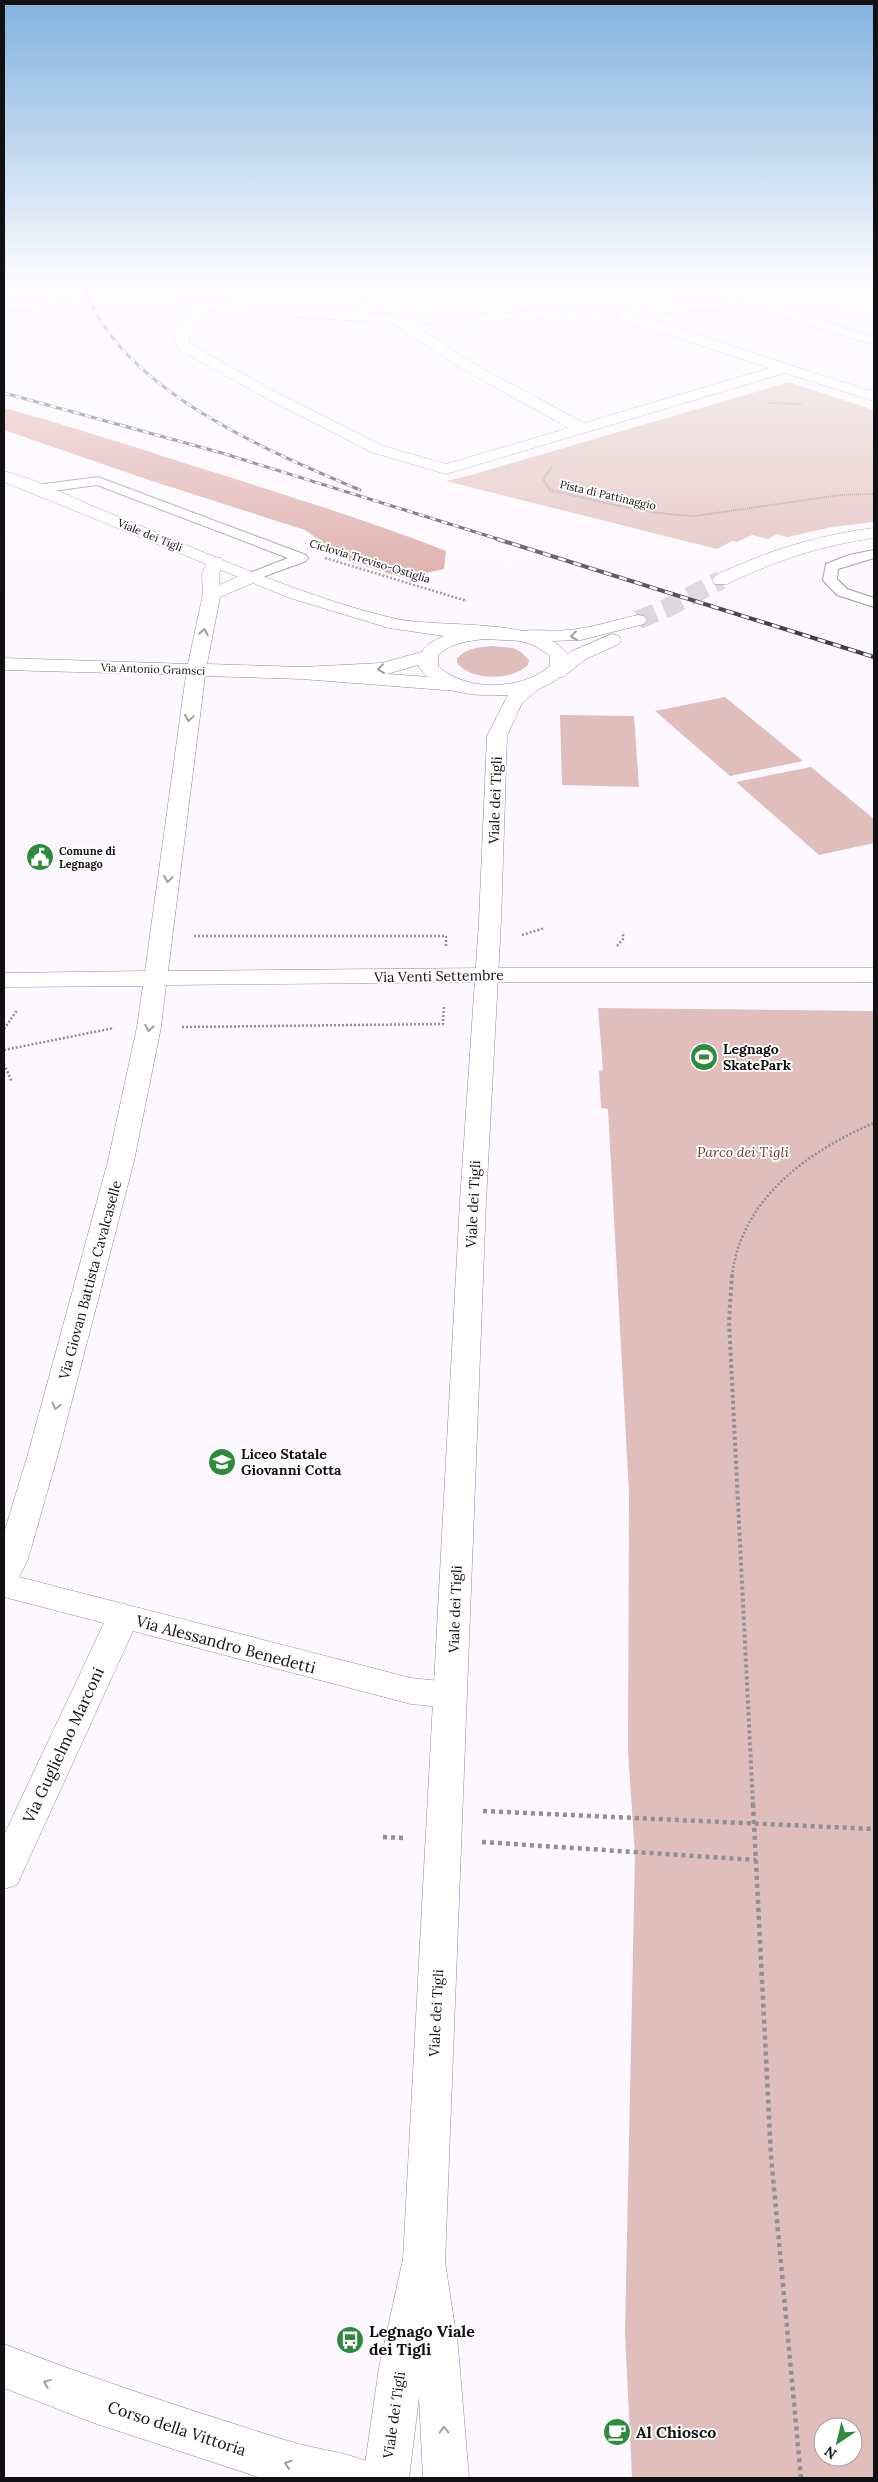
<svg xmlns="http://www.w3.org/2000/svg" width="878" height="2482" font-family="Lora,serif">
	<style>
		.green { fill: #e0bebb; fill-rule: evenodd }
		.forest { fill: #d9a49f }
		.lines { fill: none; stroke-linecap: round; stroke-linejoin: round }
		.minor-tunnel { stroke: #dad5db; stroke-width: 19; stroke-dasharray: 19 9; stroke-linecap: butt }
		.service-casing { stroke: #918c92; stroke-width: 2 }
		.minor-casing { stroke: #918c92; stroke-width: 1 }
		.tertiary-casing { stroke: #918c92; stroke-width: 1 }
		.path-far3 { stroke: #939094; stroke-width: 2; stroke-dasharray: 1 1; stroke-linecap: butt }
		.path-far2 { stroke: #939094; stroke-width: 2.5; stroke-dasharray: 2 2; stroke-linecap: butt }
		.path-far1 { stroke: #939094; stroke-width: 4; stroke-dasharray: 3 3; stroke-linecap: butt }
		.path { stroke: #939094; stroke-width: 4.5; stroke-dasharray: 4 4; stroke-linecap: butt }
		.service { fill: #fff; fill-rule: evenodd }
		.minor { fill: #fff; fill-rule: evenodd }
		.tertiary { fill: #fff; fill-rule: evenodd }
		.rail-far1-casing { stroke: #3f3d40; stroke-width: 3 }
		.rail-casing { stroke: #3f3d40; stroke-width: 4 }
		.rail-far1 { stroke: #fff; stroke-width: 2; stroke-dasharray: 6; stroke-linecap: butt }
		.rail { stroke: #fff; stroke-width: 2.5; stroke-dasharray: 8; stroke-linecap: butt }
		.oneway { stroke: #a09fa0 }
		.labels { text-anchor: middle; stroke-width: 4; stroke-linejoin: round; paint-order: stroke }
		.far-street-label { font-size: 11px; fill: #111012; stroke: #fff }
		.far-poi-label { font-size: 11px; font-weight: bold; fill: #111012; stroke: #fff; text-anchor: start }
		.street-label { font-size: 14px; fill: #111012; stroke: #fff }
		.poi-label { font-size: 14px; font-weight: bold; fill: #111012; stroke: #fff; text-anchor: start }
		.park-label { font-size: 14px; font-style: italic; fill: #753330; stroke: #fff }
		.near-street-label { font-size: 16px; fill: #111012; stroke: #fff }
		.near-poi-label { font-size: 16px; font-weight: bold; fill: #111012; stroke: #fff; text-anchor: start }
	</style>
	<rect width="100%" height="100%" fill="#fdf8ff"/>
	<!-- green -->
	<path class="green" d="M786,383H791L874,410V522L832,527L787,537L777,534L768,539L752,535L737,542L732,541L717,549L446,481L471,475Z
		M492,646L513,648L521,652L529,660L528,665C512,681 471,681 457,663V658C467,648 479,647 492,646Z
		M725,697L803,761L730,776L655,711Z
		M560,715L634,716L639,787L562,785Z
		M811,767L874,819V843L819,855L736,782Z
		M598,1008L874,1011V2478H632L625,2332L635,1855L628,1751L629,1493L608,1109L601,1108L599,1071L603,1070ZM823,2427H853V2457H823Z"/>
	<!-- forest -->
	<path class="forest" d="M4,408C63,424 122,443 181,462C270,490 359,517 446,551L444,569L404,578L349,561L305,530L146,479L4,430Z"/>
	<g class="lines">
		<!-- minor-tunnel -->
		<path class="minor-tunnel" d="M638,620L667,608L721,580"/>
		<!-- service casing -->
		<g class="service-casing">
			<path id="service" d="M98,477L306,555L308,558L306,561L252,581L247,580L245,577L247,574L288,558L97,485L37,493L30,489L37,485Z
				M874,550V558L838,569L837,579L847,589L874,598V607L837,595L823,580L826,564L849,555Z"/>
		</g>
		<!-- minor casing -->
		<g class="minor-casing">
			<path id="minor" d="M397,288H414L367,313L424,317L874,294V302L779,307L874,337V345L767,312L766,308L632,314L874,392V401L785,373L446,474L371,452L264,397L178,349L174,336L193,310L139,306L4,311V303L139,298L348,312ZM206,311L392,323L464,370L569,428L446,464L383,446L274,391L190,344L188,336ZM617,315L618,319L770,368L584,423L474,364L413,324Z
				M874,528V538C822,545 775,561 727,584H715L712,580C717,572 730,569 739,565C782,546 827,534 874,528Z
				M215,557L221,558L224,562L219,574V585L246,573H258L261,577L258,581L220,597L207,664L302,667L382,663L428,650L435,652L437,656L435,660L387,674L457,679L464,681L467,685L464,689L457,691L302,679L205,676L168,971L486,968H874V982H486L166,985L161,1027L134,1161L58,1454L28,1559L19,1577L411,1678L450,1682L462,1686L467,1695L462,1704L450,1708L411,1704L133,1631L22,1874L17,1885L4,1889V1835L104,1623L4,1597V1533L28,1454L108,1161L137,1027L143,986L4,987V973L145,971L186,675L4,670V658L188,664L203,594L202,574L209,558Z
				M638,615L644,616L647,620L644,624L581,640L523,642L516,640L514,636L516,632C533,628 551,632 568,630C592,628 615,620 638,615Z
				M612,634L619,636L621,640L619,644L586,659L563,677H549L546,673L572,651Z
				M4,2344C96,2380 190,2410 285,2440C313,2449 342,2451 369,2462L376,2478H261L91,2422L4,2388Z"/>
		</g>
		<!-- tertiary casing -->
		<g class="tertiary-casing">
			<path id="tertiary" d="M4,471C37,479 70,497 102,510C196,548 293,594 392,618C437,629 542,616 568,655L569,667L567,671L555,681L539,689L522,703L507,736L501,921L486,1201L445,2262L458,2347L469,2478H423L419,2397L409,2478H363L379,2368L403,2259L460,1201L479,921L487,736L508,695C478,697 437,694 419,667C420,647 427,644 444,636L389,628L290,598L4,482ZM484,639L523,641L537,647L550,656V666C521,691 466,692 438,666V655C451,643 468,641 484,639Z"/>
		</g>
		<!-- path-far3 -->
		<path class="path-far3" d="M769,403L802,404
			M552,467L543,479L550,490C598,501 645,514 695,516L840,495L874,494"/>
		<!-- path-far2 -->
		<path class="path-far2" d="M325,558L467,601
			M522,935L545,928
			M194,936H446V947
			M617,946L623,939V932
			M182,1027L443,1024L444,1005
			M4,1029L17,1010
			M4,1050L114,1028
			M4,1064L12,1082
			M732,1276C741,1199 808,1151 874,1123"/>
		<!-- path-far1 -->
		<path class="path-far1" d="M732,1275L729,1321L753,1805"/>
		<!-- path -->
		<path class="path" d="M753,1804L771,2156L801,2478
			M483,1811L874,1829
			M383,1837L404,1838
			M482,1842L756,1860"/>
		<!-- service -->
		<use href="#service" class="service"/>
		<!-- minor -->
		<use href="#minor" class="minor"/>
		<!-- tertiary -->
		<use href="#tertiary" class="tertiary"/>
		<!-- rail-far1 casing -->
		<g class="rail-far1-casing">
			<path id="rail-far1" d="M85,288C118,388 269,452 360,490
				M4,393L222,453L501,540"/>
		</g>
		<!-- rail casing -->
		<g class="rail-casing">
			<path id="rail" d="M497,539L874,657"/>
		</g>
		<!-- rail-far1 -->
		<use href="#rail-far1" class="rail-far1"/>
		<!-- rail -->
		<use href="#rail" class="rail"/>
	</g>
	<!-- one-way arrows -->
	<defs><path id="oneway-chevron" d="M-2-3.5L2.5 0L-2 3.5" fill="none" stroke-width="1.6" stroke-linecap="round" stroke-linejoin="round" transform="scale(1.25)"/></defs>
	<g class="oneway">
		<use href="#oneway-chevron" transform="translate(204 632) rotate(-79)"/>
		<use href="#oneway-chevron" transform="translate(574 636) rotate(173)"/>
		<use href="#oneway-chevron" transform="translate(381 669) rotate(173)"/>
		<use href="#oneway-chevron" transform="translate(189 718) rotate(98)"/>
		<use href="#oneway-chevron" transform="translate(168 879) rotate(98)"/>
		<use href="#oneway-chevron" transform="translate(149 1028) rotate(99)"/>
		<use href="#oneway-chevron" transform="translate(56 1406) rotate(105)"/>
		<use href="#oneway-chevron" transform="translate(47 2383) rotate(-158)"/>
		<use href="#oneway-chevron" transform="translate(444 2430) rotate(-92)"/>
		<use href="#oneway-chevron" transform="translate(288 2464) rotate(-162)"/>
	</g>
	<!-- sky -->
	<linearGradient id="sky" x2="0" y2="1"><stop stop-color="#82b2df"/><stop offset="0.45" stop-color="#fefcff"/><stop offset="1" stop-color="#fefcff" stop-opacity="0"/></linearGradient>
	<rect width="878" height="635" fill="url(#sky)"/>
	<!-- icons -->
	<defs>
		<g id="civic-disc" transform="scale(1.4375)"><circle r="9.5" fill="#2e8a3c" stroke="#fff"/><path d="M-.6-6.5H3V-4.5H.6V-3L4-1V1h2V6H-6V1h2V-1L-.6-3ZM-1.2 2.5V6h2.4V2.5Z" fill="#fff"/></g>
		<g id="stadium-disc" transform="scale(1.4375)"><circle r="9.5" fill="#2e8a3c" stroke="#fff"/><path d="M0-5a6.5 5 0 1 0 0 10a6.5 5 0 1 0 0-10ZM-3.5-1.8h7v3.6h-7Z" fill="#fff"/></g>
		<g id="school-disc" transform="scale(1.4375)"><circle r="9.5" fill="#2e8a3c" stroke="#fff"/><path d="M0-5L7-2L0 1L-7-2ZM-4 1L0 2.5L4 1V4Q0 6-4 4Z" fill="#fff"/></g>
		<g id="bus-disc" transform="scale(1.4375)"><circle r="9.5" fill="#2e8a3c" stroke="#fff"/><path d="M-5-6H5V4H4V6H2V4H-2V6H-4V4H-5ZM-3.5-4V0h7V-4ZM-3.5 1.2v1.5H-2V1.2ZM2 1.2v1.5H3.5V1.2Z" fill="#fff"/></g>
		<g id="cafe-disc" transform="scale(1.4375)"><circle r="9.5" fill="#2e8a3c" stroke="#fff"/><path d="M-5.5-4.5H6V0H3Q3 3.5 0 3.5H-2.5Q-5.5 3.5-5.5 0ZM3-3.2v2h1.7v-2ZM-6 4.5H4V6H-6Z" fill="#fff"/></g>
	</defs>
	<g fill-rule="evenodd">
		<use href="#civic-disc" x="40" y="857"/>
		<use href="#stadium-disc" x="704" y="1057"/>
		<use href="#school-disc" x="222" y="1462"/>
		<use href="#bus-disc" x="350" y="2340"/>
		<use href="#cafe-disc" x="617" y="2432"/>
	</g>
	<g class="labels">
		<!-- far-street labels -->
		<g class="far-street-label">
			<text transform="translate(608 495) rotate(13)" y="4">Pista di Pattinaggio</text>
			<text transform="translate(150 535) rotate(22)" y="4">Viale dei Tigli</text>
			<text transform="translate(370 561) rotate(17)" y="4">Ciclovia Treviso-Ostiglia</text>
			<text transform="translate(153 669) rotate(2)" y="4">Via Antonio Gramsci</text>
		</g>
		<!-- far-poi labels -->
		<g class="far-poi-label">
			<text x="59" y="855">Comune di<tspan x="59" dy="13">Legnago</tspan></text>
		</g>
		<!-- street labels -->
		<g class="street-label">
			<text transform="translate(495 800) rotate(-88)" y="5">Viale dei Tigli</text>
			<text transform="translate(439 976) rotate(-1)" y="5">Via Venti Settembre</text>
			<text transform="translate(473 1204) rotate(-87)" y="5">Viale dei Tigli</text>
			<text transform="translate(90 1280) rotate(-75)" y="5">Via Giovan Battista Cavalcaselle</text>
			<text transform="translate(455 1609) rotate(-88)" y="5">Viale dei Tigli</text>
			<text transform="translate(436 2013) rotate(-87)" y="5">Viale dei Tigli</text>
			<text transform="translate(394 2415) rotate(-82)" y="5">Viale dei Tigli</text>
		</g>
		<!-- poi labels -->
		<g class="poi-label">
			<text x="723" y="1054">Legnago<tspan x="723" dy="16">SkatePark</tspan></text>
			<text x="241" y="1459">Liceo Statale<tspan x="241" dy="16">Giovanni Cotta</tspan></text>
		</g>
		<!-- park labels -->
		<g class="park-label">
			<text x="743" y="1157">Parco dei Tigli</text>
		</g>
		<!-- near-street labels -->
		<g class="near-street-label">
			<text transform="translate(226 1644) rotate(15)" y="6">Via Alessandro Benedetti</text>
			<text transform="translate(63 1745) rotate(-65)" y="6">Via Guglielmo Marconi</text>
			<text transform="translate(177 2428) rotate(18)" y="6">Corso della Vittoria</text>
		</g>
		<!-- near-poi labels -->
		<g class="near-poi-label">
			<text x="369" y="2337">Legnago Viale<tspan x="369" dy="18">dei Tigli</tspan></text>
			<text x="636" y="2438">Al Chiosco</text>
		</g>
	</g>
	<!-- border -->
	<rect width="878" height="2482" fill="none" stroke="#111012" stroke-width="10"/>
	<!-- north arrow -->
	<g transform="translate(838 2442) rotate(215)"><circle r="24" fill="#ffffff" stroke="#a09fa0"/>
	<path d="M0-4L9 19L0 12L-9 19Z" fill="#2e8a3c"/>
	<text y="-8" font-size="14" font-weight="bold" text-anchor="middle" fill="#111012">N</text>
	</g>
</svg>
